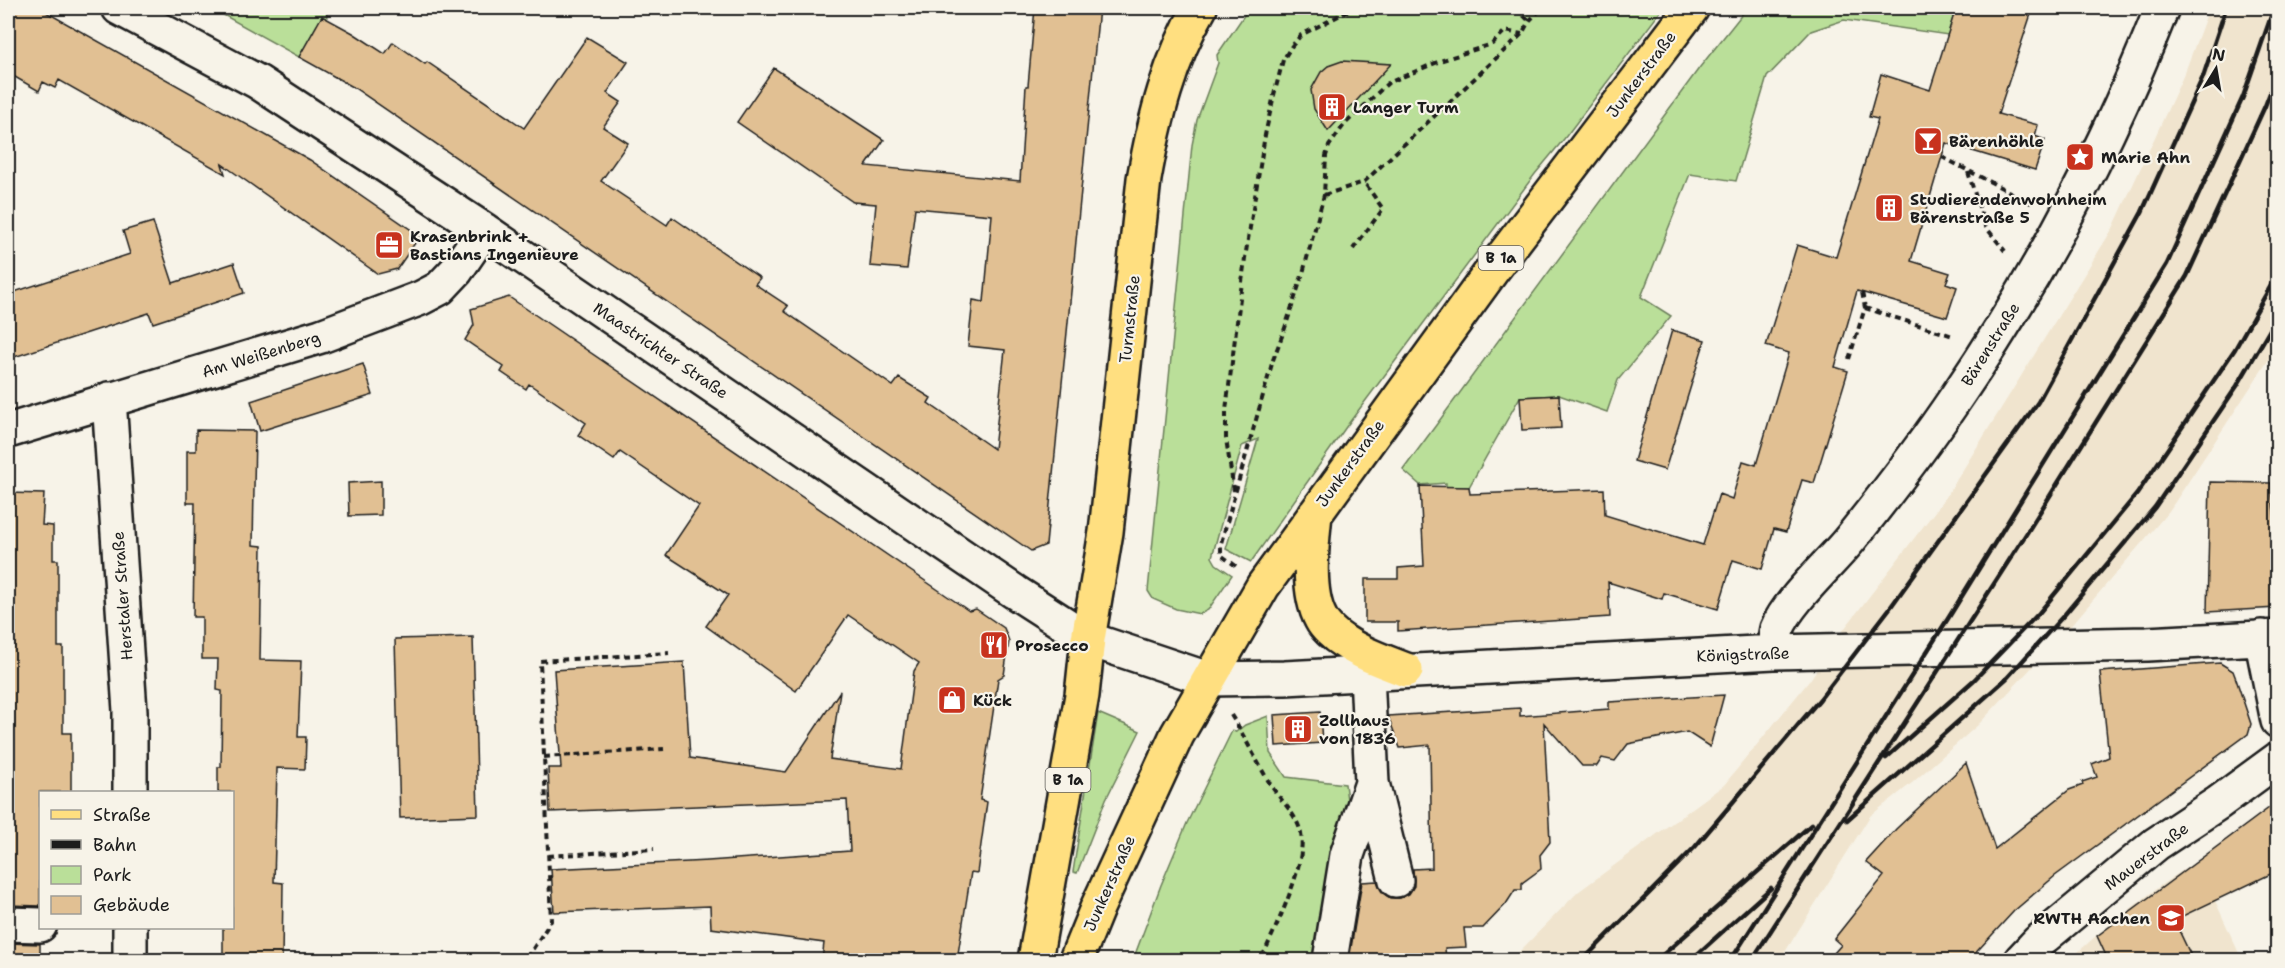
<svg xmlns="http://www.w3.org/2000/svg" width="2285" height="968" font-family="'Shantell Sans',sans-serif">
	<style>
		.built { fill: #f0e4ce }
		.green { fill: #badf99; stroke: #6b7e5a; stroke-width: 1.5 }
		.building { fill: #e1c093; stroke: #1c1c1c; stroke-width: 1.5 }
		.lines { fill: none; stroke-linecap: round; stroke-linejoin: round }
		.minor-casing { stroke: #1c1c1c; stroke-width: 38 }
		.major-casing { stroke: #1c1c1c; stroke-width: 38 }
		.path { stroke: #1c1c1c; stroke-width: 4; stroke-dasharray: 6 4.5; stroke-linecap: butt }
		.minor { stroke: #f7f3e8; stroke-width: 33 }
		.major { stroke: #ffdf80; stroke-width: 33 }
		.rail { stroke: #1c1c1c; stroke-width: 4.5 }
		.labels { text-anchor: middle; stroke-width: 4.5; stroke-linejoin: round; paint-order: stroke }
		.shield { fill: #f7f3e8; stroke: #5e5c59; stroke-width: 1.5 }
		.shield-label { font-size: 15px; font-weight: bold; fill: #1c1c1c }
		.street-label { font-size: 16px; fill: #1c1c1c; stroke: #f7f3e8 }
		.poi-label { font-size: 16px; font-weight: bold; fill: #1c1c1c; stroke: #f7f3e8; text-anchor: start }
	</style>
	<rect width="100%" height="100%" fill="#f7f3e8"/>
	<filter id="ink" filterUnits="userSpaceOnUse"><feTurbulence type="fractalNoise" baseFrequency=".0167" numOctaves="2"/><feDisplacementMap in="SourceGraphic" scale="12" xChannelSelector="R" yChannelSelector="G"/><feConvolveMatrix kernelMatrix="1 2 1 2 8 2 1 2 1" color-interpolation-filters="sRGB"/></filter>
	<g filter="url(#ink)">
		<!-- built -->
		<path class="built" d="M2209,8H2277V347L2169,511L2069,628L1978,725L1912,783L1870,816L1780,960H1511L1578,892L1724,785L1810,680L1838,637L1946,497L2113,228L2185,72Z
			M2197,861L2242,960H2069L2096,936L2161,885Z"/>
		<!-- green -->
		<path class="green" d="M211,8H326L327,19L317,25L299,57Z
			M1249,8H1657L1661,11L1564,139L1535,174L1346,427L1251,562L1226,549L1258,439L1242,446L1212,557L1216,564L1232,575L1208,610L1200,614L1176,609L1153,599L1148,591L1192,145L1197,120L1218,63L1217,55Z
			M1747,8H1958L1954,15L1948,35L1844,20L1811,31L1767,77L1736,181L1690,174L1641,297L1671,316L1618,380L1607,412L1559,395L1520,397L1469,487H1446V483L1420,485L1403,470L1700,67Z
			M1098,713L1140,731L1106,799L1077,873L1073,872Z
			M1268,716L1270,753L1286,777L1345,784L1348,808L1325,921L1314,960H1133L1161,885L1187,823L1232,731L1236,732L1245,725Z"/>
		<!-- building -->
		<path class="building" d="M8,8H39L310,160L420,236L397,269L378,274L222,164L225,174L59,80L55,88L43,82L39,91L8,73Z
			M1035,8H1099L1046,545L1031,551L353,87L299,57L322,16L353,33L385,54L393,42L425,64L427,62L524,128L587,37L628,62L607,93L621,102L603,127L628,143L601,181L667,225L672,217L760,278L755,284L788,306L784,311L893,386L899,378L931,398L928,403L994,449L1005,350L968,346L973,300L984,302L992,215L915,208L907,269L870,266L876,204L853,202L737,122L774,68L884,140L866,166L1020,181L1026,86H1028Z
			M1956,8H2033L1998,114L2038,125L2035,136L2045,140L2035,170L1946,143L1911,261L1950,273L1946,283L1957,287L1947,317L1857,291L1835,367L1848,371L1814,483L1802,480L1786,532L1774,529L1762,569L1733,560L1718,609L1664,593L1662,599L1608,582L1610,617L1398,631V622H1365V579H1398V568L1424,566L1420,486L1469,487L1470,494L1604,489L1605,515L1703,545L1719,494L1732,499L1743,461L1756,465L1789,353L1766,346L1797,245L1836,257L1878,119L1869,117L1881,74L1930,90Z
			M1342,61L1391,64L1328,131L1314,109L1311,90L1321,72L1328,66Z
			M153,222L173,283L234,263L244,293L153,323L149,313L8,359V294L130,254L123,231Z
			M509,297L959,604L969,611L976,609L1004,628L1009,641L1004,675L998,679L980,800L987,802L977,873L971,872L957,960H822L824,943L711,928L710,906L554,912L551,869L708,861L850,851L847,800L550,812L548,768H561L554,670L684,662L690,758L786,772L840,691L830,759L901,769L914,671L919,663L848,615L796,691L706,626L728,595L666,555L699,506L620,452L614,460L578,435L586,423L529,384L526,389L501,372L504,367L465,340L474,325L471,309Z
			M1672,330L1705,340L1665,470L1634,461Z
			M363,364L373,395L260,431L251,401Z
			M1559,395L1561,428L1522,430L1520,397Z
			M196,430L255,431L253,545L262,546L260,660L301,661L298,737H306L305,769L277,768L274,882L283,883L282,960H223V927H232V792H218V767H221L222,691L217,690L218,659H202V617H193L195,503H187V451H196Z
			M381,481V515L349,516L348,483Z
			M2210,482L2271,483L2277,544V608L2207,612Z
			M8,493L44,494L42,525L53,526V560H58V647H63V733H71V792H40V906L8,905Z
			M473,637L478,815L400,818L395,639Z
			M2220,663L2233,671L2236,679L2251,724L2248,734L2055,876L2014,911L1969,960H1828L1841,945L1834,939L1884,876L1866,862L1896,829L1966,763L1995,849L2069,790L2083,785L2082,782L2097,777L2092,764L2109,757L2100,672Z
			M1724,695L1710,747L1687,732L1628,744L1615,761L1602,758L1597,766H1582L1544,723L1550,842L1540,855L1541,869L1522,883V890H1515L1506,904L1483,928H1464L1466,947L1445,948L1446,960H1349L1362,882L1377,881L1383,893L1390,898H1400L1409,894L1414,886L1413,869L1432,868L1430,745L1400,748L1388,716L1520,708V716L1609,709V702Z
			M1320,712L1322,743L1276,746L1274,715Z
			M2277,802V871L2174,920L2193,960H2108L2097,936Z
			M8,943L40,944V960H8Z"/>
		<g class="lines">
			<!-- minor casing -->
			<g class="minor-casing">
				<path id="minor" d="M119,8L258,82L484,230L1015,592L1088,639L1208,679L1285,678L1774,652L2147,644L2278,637
					M109,399L130,711V792
					M8,431L321,336L421,298L440,288L456,271L484,230
					M2261,637L2278,721
					M1774,652C1775,645 1775,636 1777,629C1788,601 1831,563 1851,538C1888,492 1924,445 1957,396C2040,275 2108,144 2162,8
					M1367,673L1372,783L1396,880
					M8,924L40,925
					M130,928V960
					M1330,960L1347,855L1372,783
					M2021,960L2038,942L2156,844L2218,803L2278,759"/>
			</g>
			<!-- major casing -->
			<g class="major-casing">
				<path id="major" d="M1315,514C1312,543 1306,592 1321,619C1325,627 1335,636 1343,641C1362,654 1385,662 1406,670
					M1035,960L1082,695L1088,639L1106,532L1144,179C1155,118 1169,61 1200,8
					M1076,960L1098,906L1177,735L1263,586L1491,272L1692,8"/>
			</g>
			<!-- path -->
			<path class="path" d="M1516,8L1529,21
				M1942,157L2033,204
				M1968,172L1985,226L2005,251
				M1324,195L1364,182L1522,34L1529,21L1542,8
				M1353,249L1383,209L1364,182
				M1865,308L1953,336
				M1849,359L1865,308L1862,292
				M1234,491L1226,439V410L1245,258L1265,135L1274,95L1283,60L1291,47L1301,35L1354,8
				M1236,566L1221,555V543L1273,360L1285,328L1303,273L1324,195L1326,156L1329,146L1344,125L1388,83L1440,61L1492,44L1505,31L1522,34
				M1231,715C1246,739 1258,764 1272,787C1282,802 1298,816 1301,834C1307,866 1274,930 1261,960
				M544,757L664,749
				M548,856L654,849
				M527,958L551,921L540,661L669,653"/>
			<!-- minor -->
			<use href="#minor" class="minor"/>
			<!-- major -->
			<use href="#major" class="major"/>
			<!-- rail -->
			<path class="rail" d="M1886,758L1974,680L2039,613L2137,494L2235,349L2278,273
				M1847,820L2007,678L2065,614L2155,507L2237,386L2278,316
				M1583,960L1695,847L1820,699L1890,608L2038,402L2142,212L2203,77L2226,8
				M1657,960L1812,824
				M1691,960L1771,888
				M1731,960L1949,617L2167,264L2243,97L2274,8
				M1752,960L2028,531L2187,276L2265,106L2278,72"/>
		</g>
	</g>
	<!-- icons -->
	<defs>
		<g id="building-square" transform="scale(1.5)"><rect x="-9" y="-9" width="18" height="18" rx="4" fill="#c8321e" stroke="#f7f3e8"/><path d="M-4-6H4V6H1V3H-1V6H-4ZM-2.5-4.3h1.7v1.8h-1.7ZM.8-4.3h1.7v1.8H.8ZM-2.5-1h1.7V.8h-1.7ZM.8-1h1.7V.8H.8Z" fill="#fff"/></g>
		<g id="bar-square" transform="scale(1.5)"><rect x="-9" y="-9" width="18" height="18" rx="4" fill="#c8321e" stroke="#f7f3e8"/><path d="M-6-5H6L.8 .8V4.5H3.5V6h-7V4.5H-.8V.8Z" fill="#fff"/></g>
		<g id="sight-square" transform="scale(1.5)"><rect x="-9" y="-9" width="18" height="18" rx="4" fill="#c8321e" stroke="#f7f3e8"/><path d="M0-6L1.8-2.2L6-1.7L2.9 1.2L3.7 5.4L0 3.3L-3.7 5.4L-2.9 1.2L-6-1.7L-1.8-2.2Z" fill="#fff"/></g>
		<g id="office-square" transform="scale(1.5)"><rect x="-9" y="-9" width="18" height="18" rx="4" fill="#c8321e" stroke="#f7f3e8"/><path d="M-6-3h4V-5.5h4V-3h4V5H-6ZM-1-4.5V-3h2v-1.5ZM-6 0V1H6V0Z" fill="#fff"/></g>
		<g id="restaurant-square" transform="scale(1.5)"><rect x="-9" y="-9" width="18" height="18" rx="4" fill="#c8321e" stroke="#f7f3e8"/><path d="M-5-6h1v4h1v-4h1v4h1v-4h1v5L-1.5 .5V6h-2V.5L-5-1ZM5-6V6H3V1.5H1.5Q1.5-4 5-6Z" fill="#fff"/></g>
		<g id="shop-square" transform="scale(1.5)"><rect x="-9" y="-9" width="18" height="18" rx="4" fill="#c8321e" stroke="#f7f3e8"/><path d="M-5-2.5h2.3a2.7 3.5 0 0 1 5.4 0H5L5.5 6h-11ZM-1.5-2.5h3a1.5 2.3 0 0 0-3 0Z" fill="#fff"/></g>
		<g id="university-square" transform="scale(1.5)"><rect x="-9" y="-9" width="18" height="18" rx="4" fill="#c8321e" stroke="#f7f3e8"/><path d="M0-5L7-2L0 1L-7-2ZM-4 1L0 2.5L4 1V4Q0 6-4 4Z" fill="#fff"/></g>
	</defs>
	<g fill-rule="evenodd">
		<use href="#building-square" x="1332" y="107"/>
		<use href="#bar-square" x="1928" y="141"/>
		<use href="#sight-square" x="2080" y="157"/>
		<use href="#building-square" x="1889" y="208"/>
		<use href="#office-square" x="389" y="245"/>
		<use href="#restaurant-square" x="994" y="645"/>
		<use href="#shop-square" x="952" y="700"/>
		<use href="#building-square" x="1298" y="729"/>
		<use href="#university-square" x="2171" y="918"/>
	</g>
	<g class="labels">
		<!-- shield labels -->
		<g class="shield">
			<rect x="1478.5" y="246" width="45" height="24" rx="4.5"/>
			<rect x="1045.5" y="768" width="45" height="24" rx="4.5"/>
		</g>
		<g class="shield-label">
			<text x="1501" y="263">B 1a</text>
			<text x="1068" y="785">B 1a</text>
		</g>
		<!-- street labels -->
		<g class="street-label">
			<text transform="translate(1641 74) rotate(-53)" y="6">Junkerstraße</text>
			<text transform="translate(1129 319) rotate(-84)" y="6">Turmstraße</text>
			<text transform="translate(1990 344) rotate(-58)" y="6">Bärenstraße</text>
			<text transform="translate(661 350) rotate(34)" y="6">Maastrichter Straße</text>
			<text transform="translate(261 354) rotate(-17)" y="6">Am Weißenberg</text>
			<text transform="translate(1350 463) rotate(-54)" y="6">Junkerstraße</text>
			<text transform="translate(122 596) rotate(-94)" y="6">Herstaler Straße</text>
			<text transform="translate(1743 654) rotate(-2)" y="6">Königstraße</text>
			<text transform="translate(2146 856) rotate(-37)" y="6">Mauerstraße</text>
			<text transform="translate(1109 883) rotate(-66)" y="6">Junkerstraße</text>
		</g>
		<!-- poi labels -->
		<g class="poi-label">
			<text x="1353" y="113">Langer Turm</text>
			<text x="1949" y="147">Bärenhöhle</text>
			<text x="2101" y="163">Marie Ahn</text>
			<text x="1910" y="205">Studierendenwohnheim<tspan x="1910" dy="18">Bärenstraße 5</tspan></text>
			<text x="410" y="242">Krasenbrink +<tspan x="410" dy="18">Bastians Ingenieure</tspan></text>
			<text x="1015" y="651">Prosecco</text>
			<text x="973" y="706">Kück</text>
			<text x="1319" y="726">Zollhaus<tspan x="1319" dy="18">von 1836</tspan></text>
			<text x="2150" y="924" text-anchor="end">RWTH Aachen</text>
		</g>
	</g>
	<!-- margin -->
	<rect width="2285" height="968" fill="none" stroke="#f7f3e8" stroke-width="30"/>
	<rect x="15" y="15" width="2255" height="938" fill="none" stroke="#1c1c1c" stroke-width="2" filter="url(#ink)"/>
	<!-- legend -->
	<rect x="39" y="791" width="195" height="138" fill="#f7f3e8" stroke="#9f9d96" stroke-width="1.5"/>
	<rect x="51" y="810" width="30" height="9" fill="#ffdf80" stroke="#9f9d96" stroke-width="1.5"/>
	<text x="93" y="821" font-size="18" fill="#1c1c1c">Straße</text>
	<rect x="51" y="840" width="30" height="9" fill="#1c1c1c" stroke="#9f9d96" stroke-width="1.5"/>
	<text x="93" y="851" font-size="18" fill="#1c1c1c">Bahn</text>
	<rect x="51" y="866" width="30" height="18" fill="#badf99" stroke="#9f9d96" stroke-width="1.5"/>
	<text x="93" y="881" font-size="18" fill="#1c1c1c">Park</text>
	<rect x="51" y="896" width="30" height="18" fill="#e1c093" stroke="#9f9d96" stroke-width="1.5"/>
	<text x="93" y="911" font-size="18" fill="#1c1c1c">Gebäude</text>
	<!-- north arrow -->
	<g transform="translate(2216 69) rotate(11)" stroke="#f7f3e8" stroke-width="4.5" paint-order="stroke">
	<path d="M0-4.5L10 22L0 15L-10 22Z" fill="#1c1c1c"/>
	<text y="-9" font-size="16" font-weight="bold" text-anchor="middle" fill="#1c1c1c">N</text>
	</g>
</svg>
